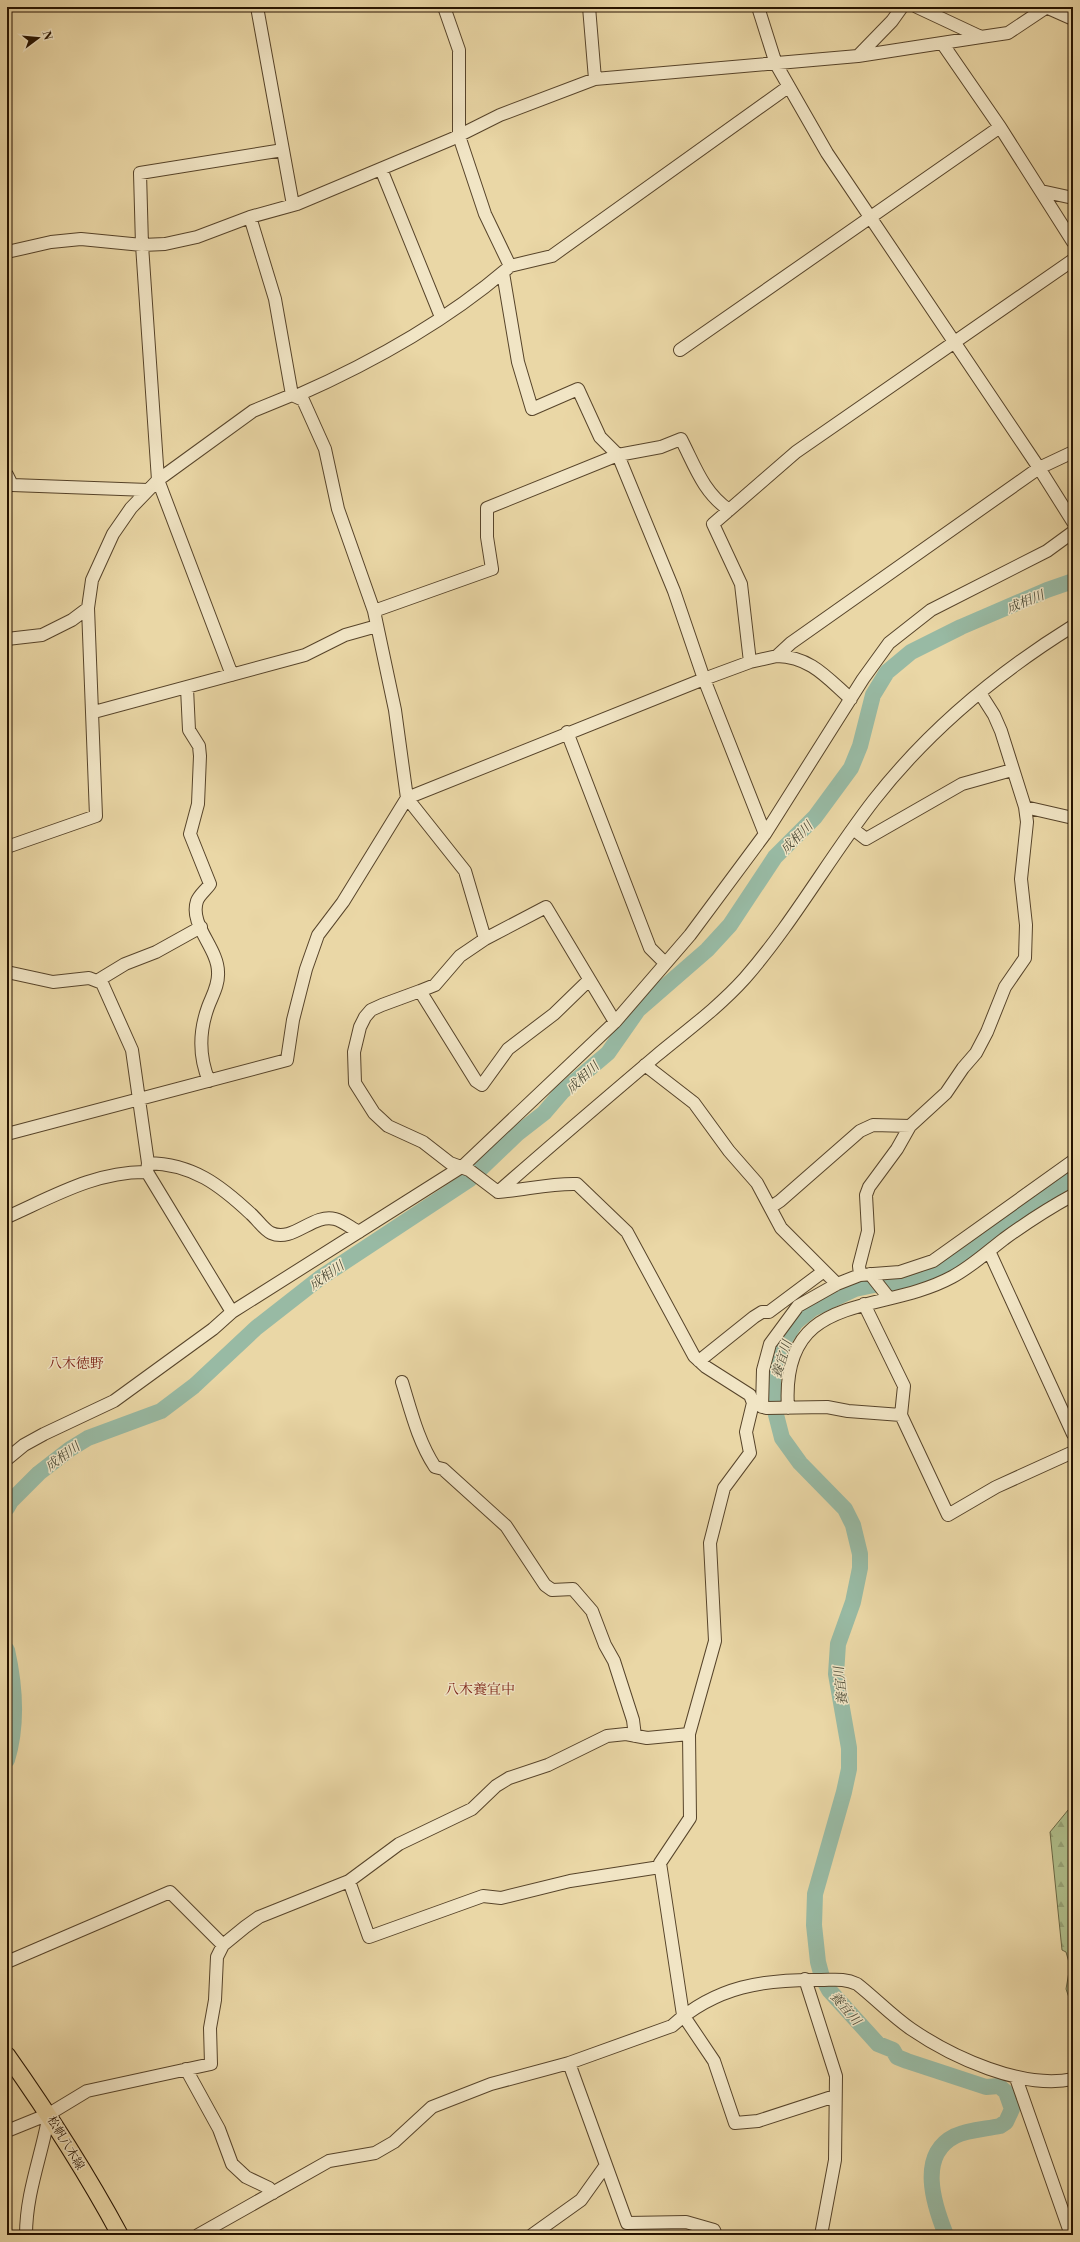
<svg xmlns="http://www.w3.org/2000/svg" width="1080" height="2242" font-family="'Libre Bodoni','Noto Serif JP',serif">
	<style>
		.forest { fill: url(#forest-firs); stroke: #6b6946 }
		.lines { fill: none; stroke-linecap: round; stroke-linejoin: round }
		.river { stroke: #98baa4; stroke-width: 16 }
		.minor-casing { stroke: #57442a; stroke-width: 14 }
		.major-casing { stroke: #261300; stroke-width: 18 }
		.minor { stroke: #f1e5c5; stroke-width: 12 }
		.major { stroke: #ead7a6; stroke-width: 16 }
		.labels { text-anchor: middle; stroke-width: 3; stroke-linejoin: round; paint-order: stroke }
		.street-label { font-size: 12px; fill: #261300; stroke: #f1e5c5 }
		.water-label { font-size: 13px; font-style: italic; fill: #4e4d39; stroke: #f1e5c5 }
		.quarter-label { font-size: 14px; fill: #7a1f14; stroke: #f1e5c5 }
	</style>
	<defs>
		<pattern id="forest-firs" width="22" height="20" patternUnits="userSpaceOnUse"><rect width="22" height="20" fill="#b0bf8c"/><path d="M5 1l3.5 6h-7zM16 11l3.5 6h-7z" fill="#97a377"/></pattern>
	</defs>
	<rect width="100%" height="100%" fill="#ead7a6"/>
	<filter id="stains"><feTurbulence type="fractalNoise" baseFrequency=".005" numOctaves="4"/><feColorMatrix values="0 0 0 0 .2 0 0 0 0 .09 0 0 0 0 .02 0 0 0 .5 -.17"/></filter>
	<radialGradient id="worn" r=".72"><stop offset=".6" stop-color="#630" stop-opacity="0"/><stop offset="1" stop-color="#630" stop-opacity=".3"/></radialGradient>
	<!-- forest -->
	<path class="forest" d="M1073,1804V2009L1066,1989L1070,1966L1066,1952L1062,1950L1050,1832Z"/>
	<g class="lines">
		<!-- river -->
		<path class="river" d="M7,1508L11,1501L39,1473L70,1449L88,1438L161,1411L194,1386L256,1328L320,1278L470,1179L517,1134L544,1113L562,1092L608,1053L638,1010L707,950L730,925L775,857L815,817L851,768L860,746L873,695L887,672L911,652L961,627L1047,590L1073,581
			M7,1650C15,1686 18,1724 7,1760
			M946,2235C934,2205 917,2155 955,2136C968,2130 986,2129 1000,2126L1006,2122L1012,2109L1006,2092L999,2086L986,2087L907,2061L897,2057L893,2050L878,2044L829,1990L822,1977L818,1962L814,1925L815,1894L844,1792L849,1769V1748L836,1674L838,1644L853,1602L860,1568V1554L853,1525L845,1509L800,1463L782,1438L773,1403V1380L776,1363L783,1342L796,1322L812,1309L855,1289L874,1285L917,1280L935,1273L949,1266L1015,1214L1073,1177"/>
		<!-- minor casing -->
		<g class="minor-casing">
			<path id="minor" d="M257,7L283,150
				M444,7L459,50V136L485,214L510,266L552,256L788,87
				M589,7L595,79
				M758,7L776,64L827,153L1039,468L1073,522
				M917,7L981,37L1008,33L1047,7
				M1046,7L1073,19
				M942,43L981,37
				M858,56L892,21L902,7
				M381,169L441,317
				M1041,191L1073,198
				M250,217L275,299L292,395
				M7,252L51,242L81,239L142,245L165,244L197,237L250,217L297,204L452,139L500,115L595,79L858,56L942,43L1000,127L1073,242
				M503,273L518,362L532,409L578,389L600,437L618,455L661,447L681,439C695,466 703,492 729,510
				M680,350L1000,127
				M296,396C371,363 445,322 508,268
				M7,475L12,485L148,490
				M7,639L42,635L72,620L88,608L92,580L113,534L131,508L158,480L253,411L292,395L303,400L325,449L338,509L374,611L395,710L407,798L465,871L485,939L546,907L615,1022
				M777,656C811,657 827,678 851,699
				M750,662L741,584L713,524L796,452L1073,260
				M232,675L158,480L142,245L140,173L283,150L293,205
				M187,688L189,730L199,746L200,756L198,804L190,834L210,884C207,889 199,895 197,901C189,925 218,948 218,972C219,985 212,996 208,1007C199,1032 199,1057 209,1081
				M94,712L305,655L345,635L377,626
				M567,732L650,948L665,963
				M1025,807L1073,818
				M853,829L866,839L962,784L1012,770
				M765,834L704,679L750,662L777,656L791,643L1039,468L1073,452
				M7,847L96,816L88,608
				M485,939L460,956L435,985L420,991L476,1081L482,1085L508,1049L554,1014L589,980
				M7,972L53,982L89,978L102,983L132,1050L148,1163L147,1172L232,1312L463,1166L615,1022L690,935L765,834L863,679L889,643L931,610L1047,551L1073,532
				M97,981L125,964L156,952L201,927
				M420,991L382,1005L371,1010L365,1017L360,1027L354,1052L355,1083L374,1113L388,1126L423,1142L450,1163L469,1170L498,1192C525,1190 551,1183 577,1184L627,1232L694,1356L706,1367L750,1395L753,1403L766,1408L827,1407L848,1411L901,1415L904,1386L864,1304
				M645,1065L694,1103L729,1151L757,1183L781,1228L837,1284
				M7,1134L287,1060L293,1020L306,969L318,935L343,902L407,798L704,679L674,591L618,455L487,508V537L492,569L374,611
				M148,1163C193,1164 220,1185 251,1214C257,1219 264,1230 271,1233C293,1243 313,1213 335,1219C343,1221 351,1228 359,1232
				M498,1192C550,1146 603,1101 656,1056C686,1031 718,1008 745,978C793,923 829,858 874,800C928,731 999,672 1073,626
				M771,1207L780,1201L860,1131L873,1125L910,1126
				M7,1217C52,1197 96,1171 147,1172
				M989,1251L1073,1434
				M870,1274L889,1298
				M860,1275L859,1266L868,1231L866,1195L869,1187L897,1149L910,1126L946,1093L963,1068L976,1053L987,1032L1005,987L1025,958L1026,925L1021,879L1027,822L1025,807L1001,731L994,715L980,693
				M699,1361L754,1317L762,1312H769L824,1271
				M402,1382C411,1411 418,1441 435,1467L443,1469L506,1526L545,1585L552,1590L573,1589L592,1611L605,1645L614,1661L633,1720L635,1736
				M753,1403L746,1432L750,1453L724,1488L710,1543L715,1641L689,1734L690,1818L660,1863L683,2015L714,2061L735,2123L758,2121L835,2096
				M762,1407L763,1370L770,1344L798,1306L837,1284L860,1275L900,1272L933,1261L1073,1161
				M788,1408C780,1289 880,1316 952,1277C971,1267 987,1252 1004,1239C1026,1223 1049,1208 1073,1195
				M901,1415L948,1515L996,1487L1073,1452
				M7,1459L24,1445L44,1434L114,1401L213,1329L232,1312
				M349,1881L369,1937L483,1896L501,1898L570,1881L660,1867
				M7,1962L170,1892L223,1945
				M805,1979L836,2076L835,2160L821,2235
				M569,2063L627,2223L686,2222L714,2230L716,2235
				M186,2069L219,2129L232,2164L246,2177L269,2188L273,2193
				M1016,2078L1071,2235
				M7,2131L49,2114L87,2091L211,2064L210,2028L215,2000L217,1957L223,1945L245,1927L259,1917L349,1881L399,1844L472,1809L496,1786L509,1778L548,1765L607,1736L626,1734L647,1738L689,1734
				M26,2235C26,2192 42,2155 49,2114
				M198,2235L329,2161L375,2153L394,2142L432,2107L491,2084L569,2063L672,2026C716,1986 764,1979 821,1980C834,1980 844,1978 857,1984C875,1998 892,2016 911,2029C952,2057 1023,2090 1073,2079
				M532,2235L581,2200L606,2165"/>
		</g>
		<!-- major casing -->
		<g class="major-casing">
			<path id="major" d="M7,2055C48,2113 86,2172 120,2235"/>
		</g>
		<!-- minor -->
		<use href="#minor" class="minor"/>
		<!-- major -->
		<use href="#major" class="major"/>
	</g>
	<g class="labels">
		<!-- street labels -->
		<g class="street-label">
			<text transform="translate(66 2143) rotate(59)" y="4">松帆八木線</text>
		</g>
		<!-- water labels -->
		<g class="water-label">
			<text transform="translate(1025 601) rotate(-22)" y="5">成相川</text>
			<text transform="translate(796 837) rotate(-45)" y="5">成相川</text>
			<text transform="translate(582 1077) rotate(-43)" y="5">成相川</text>
			<text transform="translate(326 1275) rotate(-35)" y="5">成相川</text>
			<text transform="translate(781 1359) rotate(-73)" y="5">養宜川</text>
			<text transform="translate(62 1456) rotate(-36)" y="5">成相川</text>
			<text transform="translate(840 1686) rotate(-96)" y="5">養宜川</text>
			<text transform="translate(846 2008) rotate(49)" y="5">養宜川</text>
		</g>
		<!-- quarter labels -->
		<g class="quarter-label">
			<text x="76" y="1368">八木徳野</text>
			<text x="480" y="1694">八木養宜中</text>
		</g>
	</g>
	<!-- margin -->
	<rect width="1080" height="2242" fill="none" stroke="#ead7a6" stroke-width="24"/>
	<rect x="8" y="8" width="1064" height="2226" fill="none" stroke="#261300" stroke-width="2"/>
	<rect x="12" y="12" width="1056" height="2218" fill="none" stroke="#261300"/>
	<!-- north arrow -->
	<g transform="translate(38 38) rotate(74)" stroke="#f1e5c5" stroke-width="3" paint-order="stroke">
	<path d="M0-3L7 15L0 10L-7 15Z" fill="#261300"/>
	<text y="-6" font-size="11" font-weight="bold" text-anchor="middle" fill="#261300">N</text>
	</g>
	<rect width="100%" height="100%" filter="url(#stains)"/>
	<rect width="100%" height="100%" fill="url(#worn)"/>
</svg>
